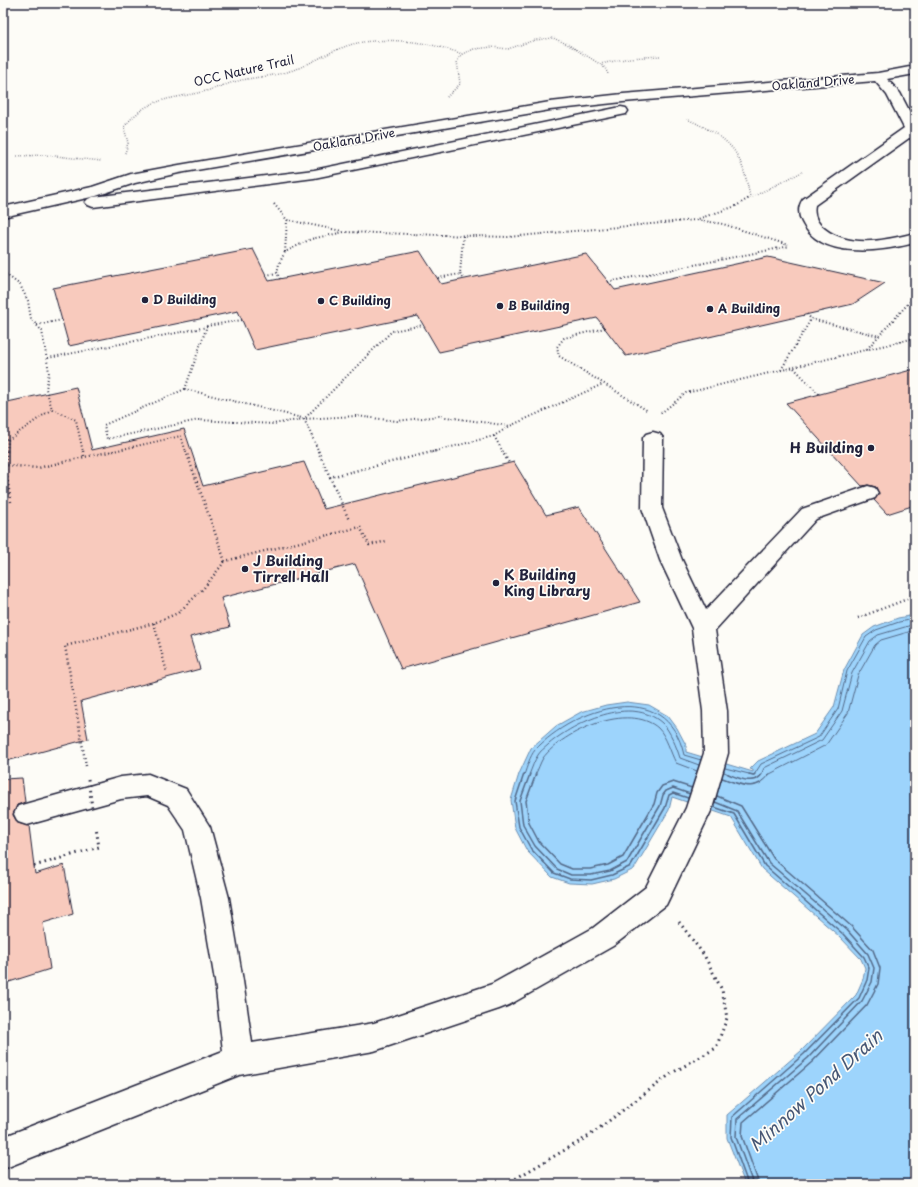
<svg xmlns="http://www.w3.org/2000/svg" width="918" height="1187" font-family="'Playpen Sans',sans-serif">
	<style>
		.water { fill: #9dd4fc; stroke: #6c8daf }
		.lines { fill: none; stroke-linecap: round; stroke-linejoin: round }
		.shore-far1 { stroke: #536988; stroke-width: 1 }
		.shore { stroke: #536988; stroke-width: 1.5 }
		.building { fill: #f8cabd; stroke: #22223b }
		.minor-casing { stroke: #22223b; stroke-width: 3 }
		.path-far3 { stroke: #22223b; stroke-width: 1.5; stroke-dasharray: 0.5 2; stroke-linecap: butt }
		.path-far2 { stroke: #22223b; stroke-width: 2; stroke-dasharray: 1 2.5; stroke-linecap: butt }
		.path-far1 { stroke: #22223b; stroke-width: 2.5; stroke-dasharray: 1 3; stroke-linecap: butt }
		.path { stroke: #22223b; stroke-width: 3; stroke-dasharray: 1.5 4; stroke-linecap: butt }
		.minor { fill: #fdfcf7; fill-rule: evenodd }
		.path-bridge { stroke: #22223b; stroke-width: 3; stroke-dasharray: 1.5 4; stroke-linecap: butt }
		.poi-dot { fill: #22223b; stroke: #fdfcf7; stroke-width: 1.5 }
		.labels { text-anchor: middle; stroke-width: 3.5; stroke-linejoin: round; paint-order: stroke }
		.far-street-label { font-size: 12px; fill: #22223b; stroke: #fdfcf7 }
		.far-poi-label { font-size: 12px; font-weight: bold; fill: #22223b; stroke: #fdfcf7; text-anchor: start }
		.poi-label { font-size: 14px; font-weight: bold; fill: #22223b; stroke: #fdfcf7; text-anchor: start }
		.near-water-label { font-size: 18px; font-style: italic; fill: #475775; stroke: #fdfcf7 }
	</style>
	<rect width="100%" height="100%" fill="#fdfcf7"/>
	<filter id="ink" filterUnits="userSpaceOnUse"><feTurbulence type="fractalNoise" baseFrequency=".025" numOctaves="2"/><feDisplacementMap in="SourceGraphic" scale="8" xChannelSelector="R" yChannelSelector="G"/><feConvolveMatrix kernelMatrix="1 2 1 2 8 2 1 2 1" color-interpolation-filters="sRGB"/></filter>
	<g filter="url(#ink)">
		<!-- water -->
		<path class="water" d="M915,615V1184H745L727,1138V1115L801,1051L856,995L863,979L865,968L861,959L840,937L762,869L731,817L672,797L669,810L634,869L614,879L592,884L569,883L552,877L527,851L515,828L511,800L519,774L531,748L556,726L581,712L606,705L627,702L649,705L668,716L677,728L686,745V752L753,772V770L750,769L758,761L815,734L834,707L844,670L863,635L874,627L898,618Z"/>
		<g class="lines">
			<!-- shore-far1 -->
			<path class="shore-far1" d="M725,768L753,775
				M724,772L731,775
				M524,775C527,767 530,756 535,750C574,708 667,676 684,755L701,760
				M529,775C532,768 534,761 538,755C540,751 545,748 549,744C575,722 631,695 662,723C670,730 677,748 680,758L699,765
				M535,775C538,770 540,763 543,758C563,731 629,702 658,728C667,737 670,752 676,763L697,771
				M754,775L761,764L819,737L838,709L847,671L866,637L876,630L899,622L915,619
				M761,775L764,768L822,740L842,711L852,673L870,641L878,635L915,624
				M768,775L826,745L848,713L858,675L875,645L881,640L915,630"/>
			<!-- shore -->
			<path class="shore" d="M524,774L515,801L519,827L531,849L554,873L570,879L591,880L612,875L631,866L665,808L669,795L673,793L688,798
				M530,774L520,801L523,825L535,846L557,869L571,875H591L610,871L627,862L660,806L663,795L666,791L673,788L690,794
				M536,774L526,801L529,823L539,842L560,864L572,869H590L608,865L623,857L654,804L657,793L662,786L673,782L692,788
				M728,774C738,778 755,786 762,774
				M749,774L754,775L755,774
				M722,778C740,784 756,794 769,774
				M717,796L741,806L774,859L851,926L873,950L880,968L878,984L867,1005L812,1062L743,1122L742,1136L759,1184
				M715,802L737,811L769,863L847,930L868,954L874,968L872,982L862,1001L808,1058L737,1119L736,1137L753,1184
				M714,807L734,814L765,866L843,934L864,957L869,968L867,980L859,998L804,1054L732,1117L731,1137L748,1184"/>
		</g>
		<!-- building -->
		<path class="building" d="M253,249L269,281L420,251L441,284L586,254L615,290L768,257L885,283L853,304L626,356L597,318L439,352L418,316L255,350L238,311L69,346L53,288Z
			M915,369V505L887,514L874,500L879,494L876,487L868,485L862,486L786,403Z
			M76,387L92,450L184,429L203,486L304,462L324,509L514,462L546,515L579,507L640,602L401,669L355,564L221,598L230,627L190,637L200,669L81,701L88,739L3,762V403Z
			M22,778L25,802L17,805L13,815L18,823L29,826L35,874L64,865L73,914L43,923L50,969L3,984V779Z"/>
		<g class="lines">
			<!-- minor casing -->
			<g class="minor-casing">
				<path id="minor" d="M915,66V74L887,79L900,93L915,122V140L909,138L815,205C813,215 817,223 825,229C851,249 886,240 915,233V243C882,251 821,261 802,222C798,214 798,206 803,199L904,128L887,95L875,81L623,102L550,110L179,173L135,183L96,196L3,217V207L92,187L131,174L179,165L550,102L623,94L878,73Z
					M621,107L626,108L628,111L626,114L314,178L93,207L88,205L85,202L88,199L93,197L314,170Z
					M653,432L660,434L663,438L662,508L682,560L706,610L802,509L868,486L875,488L878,493L875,498L816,519L715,630L727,711L728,753L712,809L666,905L613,946L509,1005L499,1009L374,1051L239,1075L3,1169V1137L223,1051L215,981L201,898L185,830L168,805L147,796L121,799L27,825L18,822L14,814L18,806L121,777L148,774L186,789L210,827L229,898L243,981L252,1043L374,1023L492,984L593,928L646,887L686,808L704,753L703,711L692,628L660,560L642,508L643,438L646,434Z"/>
			</g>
			<!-- path-far3 -->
			<path class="path-far3" d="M600,64L630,58L660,56
				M447,97L460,84L457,61L462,54
				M687,119C731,139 741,149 750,197
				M125,153L128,143L124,127C148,97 168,100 202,92C215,89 228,83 242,80C257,77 273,76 287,72C314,64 335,46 363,42C396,38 431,42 462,54L474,49L492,47L508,49L535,40L553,38L567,44L600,64L605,68L608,74
				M15,156L46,155L101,161
				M748,199L802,172"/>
			<!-- path-far2 -->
			<path class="path-far2" d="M274,204L287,220L342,231
				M697,220L723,224L788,245
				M463,236L460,274L464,279
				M285,252L287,220
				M3,272L20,285L28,301L31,319L42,331L49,372L46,389L52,409L8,440L7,452
				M266,275L277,273
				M438,278L460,274
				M280,279L277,273L279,264L285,252L311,239L344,232L508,237L695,220L736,206L749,198
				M608,282L790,246
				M807,314L811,319
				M242,320L207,326L185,389L302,418
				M37,325L62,320
				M605,328L564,338L557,347L559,356L648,411
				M867,349L915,296
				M48,358L207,327
				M794,368L819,394
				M781,370L811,319L879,336
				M185,389L104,425L107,439L199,420L273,424L304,419L356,416L397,421L439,416L510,426
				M52,409L76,420L83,452
				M661,413L686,393L915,338
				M494,436L503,452
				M3,437L8,440
				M109,452L181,436L186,452
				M319,452L304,419L392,331L423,325
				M432,452L494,436L510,426L603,384"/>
			<!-- path-far1 -->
			<path class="path-far1" d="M83,451L84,457L114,451
				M186,451L225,561L360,527L369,545L387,541
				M318,451L330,477L436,451
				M502,451L509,463
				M3,467L5,465L7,451
				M330,477L349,520
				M11,502L5,465L38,468L84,457
				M858,618L915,596
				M154,623L167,673
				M86,766L65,646L154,623L178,613L203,589L225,561"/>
			<!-- path -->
			<path class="path" d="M34,866L99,847L96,828
				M506,1184L589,1136L672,1073L716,1048L727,1018L722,990L704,955L679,922"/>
			<!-- minor -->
			<use href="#minor" class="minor"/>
			<!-- path-bridge -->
			<path class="path-bridge" d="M88,779L92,807"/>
		</g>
	</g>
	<!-- markers -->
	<g class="poi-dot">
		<circle cx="145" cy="300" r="4"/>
		<circle cx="321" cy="301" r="4"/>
		<circle cx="500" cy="306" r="4"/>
		<circle cx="710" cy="309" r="4"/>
		<circle cx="871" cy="448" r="4"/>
		<circle cx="245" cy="569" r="4"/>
		<circle cx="496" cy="583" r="4"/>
	</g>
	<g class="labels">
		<!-- far-street labels -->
		<g class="far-street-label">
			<text transform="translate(244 71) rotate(-13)" y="4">OCC Nature Trail</text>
			<text transform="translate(813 83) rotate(-5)" y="4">Oakland Drive</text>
			<text transform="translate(354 140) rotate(-10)" y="4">Oakland Drive</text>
		</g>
		<!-- far-poi labels -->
		<g class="far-poi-label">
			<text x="153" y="304">D Building</text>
			<text x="329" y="305">C Building</text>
			<text x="508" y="310">B Building</text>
			<text x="718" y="313">A Building</text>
		</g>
		<!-- poi labels -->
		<g class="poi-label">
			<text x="863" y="453" text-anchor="end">H Building</text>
			<text x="253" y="566">J Building<tspan x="253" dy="16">Tirrell Hall</tspan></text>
			<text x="504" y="580">K Building<tspan x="504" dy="16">King Library</tspan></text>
		</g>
		<!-- near-water labels -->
		<g class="near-water-label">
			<text transform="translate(816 1091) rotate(-42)" y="6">Minnow Pond Drain</text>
		</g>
	</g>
	<!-- margin -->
	<rect width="918" height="1187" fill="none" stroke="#fdfcf7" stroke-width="16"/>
	<rect x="8" y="8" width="902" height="1171" fill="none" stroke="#22223b" stroke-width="1.5" filter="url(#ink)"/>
</svg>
